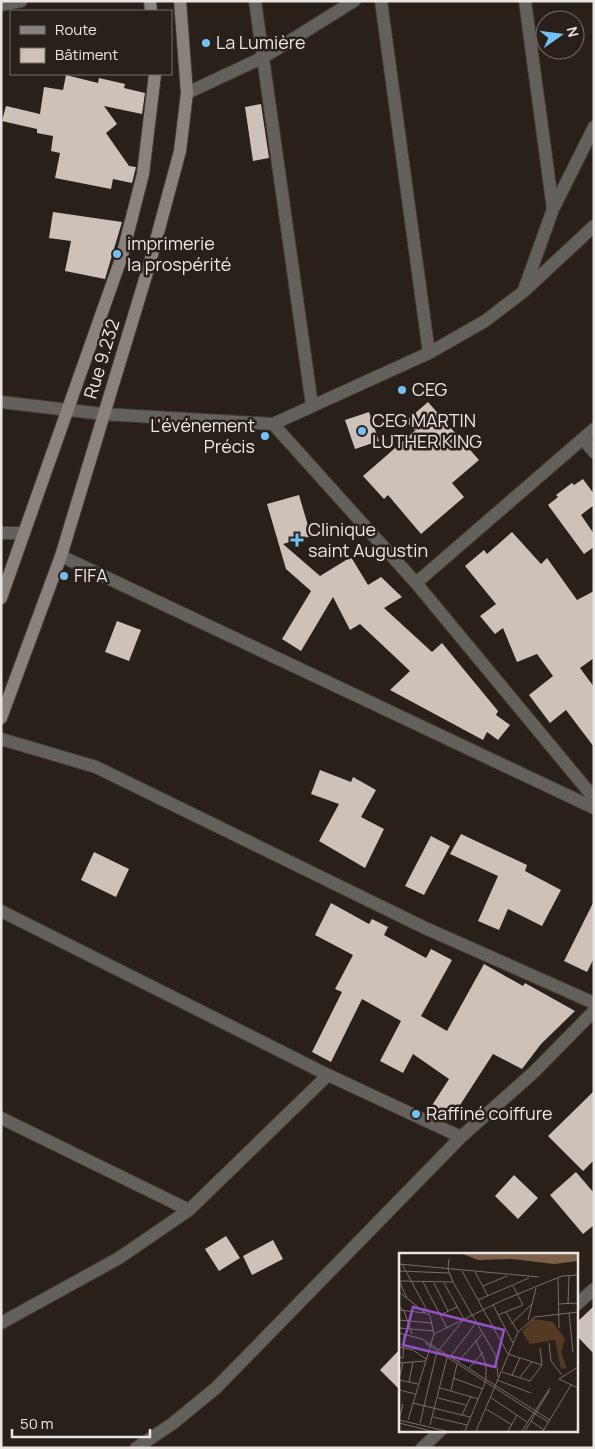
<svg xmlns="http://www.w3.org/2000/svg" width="595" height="1449" font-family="Manrope,sans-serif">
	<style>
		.building { fill: #cdc2ba }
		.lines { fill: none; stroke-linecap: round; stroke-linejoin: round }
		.street-casing { stroke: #443c36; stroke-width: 14 }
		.secondary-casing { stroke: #443c36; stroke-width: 14 }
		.street { stroke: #64605c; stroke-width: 12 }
		.secondary { stroke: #8a837d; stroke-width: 12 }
		.poi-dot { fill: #71c1f5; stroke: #29201a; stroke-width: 2 }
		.labels { text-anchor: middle; stroke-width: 5; stroke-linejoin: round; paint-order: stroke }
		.poi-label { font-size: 18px; fill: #ece6e2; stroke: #29201a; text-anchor: start }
		.street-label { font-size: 18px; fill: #ece6e2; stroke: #29201a }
		.inset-road { fill: none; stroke: #776f6a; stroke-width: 1 }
		.view { fill: #9251c6; fill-opacity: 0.15; stroke: #9251c6; stroke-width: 2.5 }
		.inset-edge { fill: none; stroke: #ece6e2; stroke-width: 2.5 }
	</style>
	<rect width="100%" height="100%" fill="#29201a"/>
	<!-- building -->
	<path class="building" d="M66,75L98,83L99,78L125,84L124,88L145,93L142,114L104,106L117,124L106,133L129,166L136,167L132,183L113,179L111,189L55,178L60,153L51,151L53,136L37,133V129L2,121L6,106L40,114L44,87L63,90Z
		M261,104L269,158L253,161L245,107Z
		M53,212L122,222L105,279L65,271L71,241L49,238Z
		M428,402L479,460L452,483L464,497L421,534L388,495L384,499L363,476L417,429L414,430L406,421Z
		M369,412L379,441L355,449L345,420Z
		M583,479L594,494V505L581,515L594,534V547L584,554L548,505L558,497L556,495L572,483L574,485Z
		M299,495L311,536L283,544L320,576L351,557L368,585L381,577L402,597L384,608L432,652L442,643L498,711L496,715L510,725L498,740L487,732L483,740L390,690L410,671L360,624L350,630L333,597L301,651L282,639L311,591L286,569L267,504Z
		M512,532L541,564L547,558L577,600L594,591V658L580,668L594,687V747L566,710L550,723L529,695L553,676L537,654L517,662L503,628L495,634L480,616L496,604L465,566L484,550L487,554Z
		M117,621L141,630L129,661L105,652Z
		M320,770L351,782L353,777L376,790L361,817L384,829L365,868L319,841L339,804L311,794Z
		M461,834L527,865L525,871L561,890L542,926L508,909L499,930L478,921L498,876L450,854Z
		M431,836L450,846L424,895L405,886Z
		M94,852L129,869L116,897L81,880Z
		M594,901V958L587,972L564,961Z
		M331,903L369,924L372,919L388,927L384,935L426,958L431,949L452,960L421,1016L447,1031L484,964L523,986L525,983L575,1011L541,1044L522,1069L493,1054L451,1119L431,1107L449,1079L413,1054L403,1073L380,1061L401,1021L362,999L331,1062L312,1052L342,992L335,989L353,955L315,935Z
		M594,1091V1160L583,1171L548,1136Z
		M576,1172L594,1193V1225L583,1234L550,1195Z
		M514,1175L538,1198L518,1219L495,1196Z
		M226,1236L240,1258L219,1271L205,1249Z
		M273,1240L283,1259L252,1275L243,1256Z
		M594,1306V1354L576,1335V1323Z
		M400,1349V1390L380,1370Z"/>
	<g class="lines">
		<!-- street casing -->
		<g class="street-casing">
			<path id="street" d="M255,1L312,405
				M381,1L429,353
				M525,1L553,209
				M1,5L21,1
				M187,93L264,57L354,1
				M524,290L553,209L594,127
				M1,402L103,414L273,424L429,353L485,321L523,292L594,226
				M273,424L416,583L594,798
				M583,439L594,452
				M1,533H24
				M61,556L594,808
				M416,583L594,429
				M1,739L96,767L423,927L594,1003
				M1,911L328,1075L461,1137
				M1,1118L189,1210
				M576,1305L594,1289
				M1,1323L119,1258L189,1210L328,1075
				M136,1448L172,1424L216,1388L461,1137L534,1072L594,1011
				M422,1448L441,1430"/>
		</g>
		<!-- secondary casing -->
		<g class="secondary-casing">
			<path id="secondary" d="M150,1L151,11
				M1,598L122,256L143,174L155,74
				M1,718L61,556L149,266L180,151L187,93L180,1"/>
		</g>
		<!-- street -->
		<use href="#street" class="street"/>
		<!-- secondary -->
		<use href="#secondary" class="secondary"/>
	</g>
	<!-- markers -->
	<g class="poi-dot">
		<circle cx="206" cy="43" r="5"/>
		<circle cx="117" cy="254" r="5"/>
		<circle cx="402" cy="390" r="5"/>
		<circle cx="362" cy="431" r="5"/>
		<circle cx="265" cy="436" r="5"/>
		<path d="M294.5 532.5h5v5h5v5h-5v5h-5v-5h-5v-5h5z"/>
		<circle cx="64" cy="576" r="5"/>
		<circle cx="416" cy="1114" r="5"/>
	</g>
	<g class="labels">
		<!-- poi labels -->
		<g class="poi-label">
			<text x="216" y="49">La Lumière</text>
			<text x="127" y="250">imprimerie<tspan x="127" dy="21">la prospérité</tspan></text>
			<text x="412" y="396">CEG</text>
			<text x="372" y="427">CEG MARTIN<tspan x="372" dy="21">LUTHER KING</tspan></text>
			<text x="255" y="432" text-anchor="end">L'événement<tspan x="255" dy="21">Précis</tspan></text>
			<text x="308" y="536">Clinique<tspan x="308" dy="21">saint Augustin</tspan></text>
			<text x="74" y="582">FIFA</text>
			<text x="426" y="1120">Raffiné coiffure</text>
		</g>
		<!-- street labels -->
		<g class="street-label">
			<text transform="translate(102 359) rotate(-73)" y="6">Rue 9.232</text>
		</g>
	</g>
	<!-- overview -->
	<g transform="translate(399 1253)">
		<rect width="179" height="179" fill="#29201a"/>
		<path d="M134,66L154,69L166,86L162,100L168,115L162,116L156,87L131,91L123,79Z" fill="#543923"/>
		<path d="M64,1H179V8L155,11L113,6L79,7Z" fill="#7e604a"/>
		<path class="inset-road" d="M50,6L49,16L54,29L97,103L99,124M0,11L140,24M3,11L31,63L35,81L9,167M0,18L50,20M63,18L109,101L143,112M76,19L89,43M159,25L160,75M0,28L54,29M0,28L8,45M24,29L48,75M35,30L49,58M84,33L108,23M114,33L124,52M0,39L29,62M79,47L130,25M159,51L179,50M169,51L170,23M94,52L114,90M0,53L5,58L13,81M0,57L26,60M107,59L119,79M170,60L174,99M41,62L58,54M99,62L124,52M0,67L33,70M129,67L137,35M112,71L133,51M0,75L35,78M0,80L23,86L151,167M35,81L102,48L163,23L179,22M26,90L149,169M150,90L152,108L163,122M0,94L14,97L27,106M40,97L65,66L45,30M0,104L4,105L5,82M51,104L77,70M59,109L83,81M0,110L26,108M179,114L160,126L179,135M70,115L84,99M103,119L131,128L143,112L141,95M113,122L121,105M121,124L133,109M0,125L4,110M54,125L84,136M0,127L19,131M98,127L132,140M10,129L14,109M41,135L80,146M0,137L16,141M52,137L58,111M91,144L128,169M39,145L67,152M14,150L71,164M87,156L113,172M63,162L72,143M34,164L68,172M0,166L4,151M0,167L47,178M132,168L145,177M0,170L32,178M21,170L38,98M31,172L48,105M66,178L87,127V111L77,88M77,178L119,79L136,64L179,59M109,178L118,162M123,178L151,135M126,178L150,138M144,178L172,132"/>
		<path class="view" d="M14,54L105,77L96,114L4,92Z"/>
		<rect width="179" height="179" class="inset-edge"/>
	</g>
	<!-- border -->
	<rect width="595" height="1449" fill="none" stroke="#ece6e2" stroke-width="5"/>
	<!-- legend -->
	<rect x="10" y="10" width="162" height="65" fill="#29201a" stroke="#776f6a"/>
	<rect x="20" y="26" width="25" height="8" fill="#8a837d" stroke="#776f6a"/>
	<text x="55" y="35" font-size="15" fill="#ece6e2">Route</text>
	<rect x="20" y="48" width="25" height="15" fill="#cdc2ba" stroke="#776f6a"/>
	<text x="55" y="60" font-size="15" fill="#ece6e2">Bâtiment</text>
	<!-- north arrow -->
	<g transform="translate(560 35) rotate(76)"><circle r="24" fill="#29201a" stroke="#776f6a"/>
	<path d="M0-4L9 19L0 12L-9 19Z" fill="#71c1f5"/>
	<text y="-8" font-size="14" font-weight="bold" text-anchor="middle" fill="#ece6e2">N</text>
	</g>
	<!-- scale -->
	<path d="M12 1429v8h138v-8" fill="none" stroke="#ece6e2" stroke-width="2.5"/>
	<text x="20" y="1429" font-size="15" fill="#ece6e2" stroke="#29201a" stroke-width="4" paint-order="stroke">50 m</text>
</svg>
